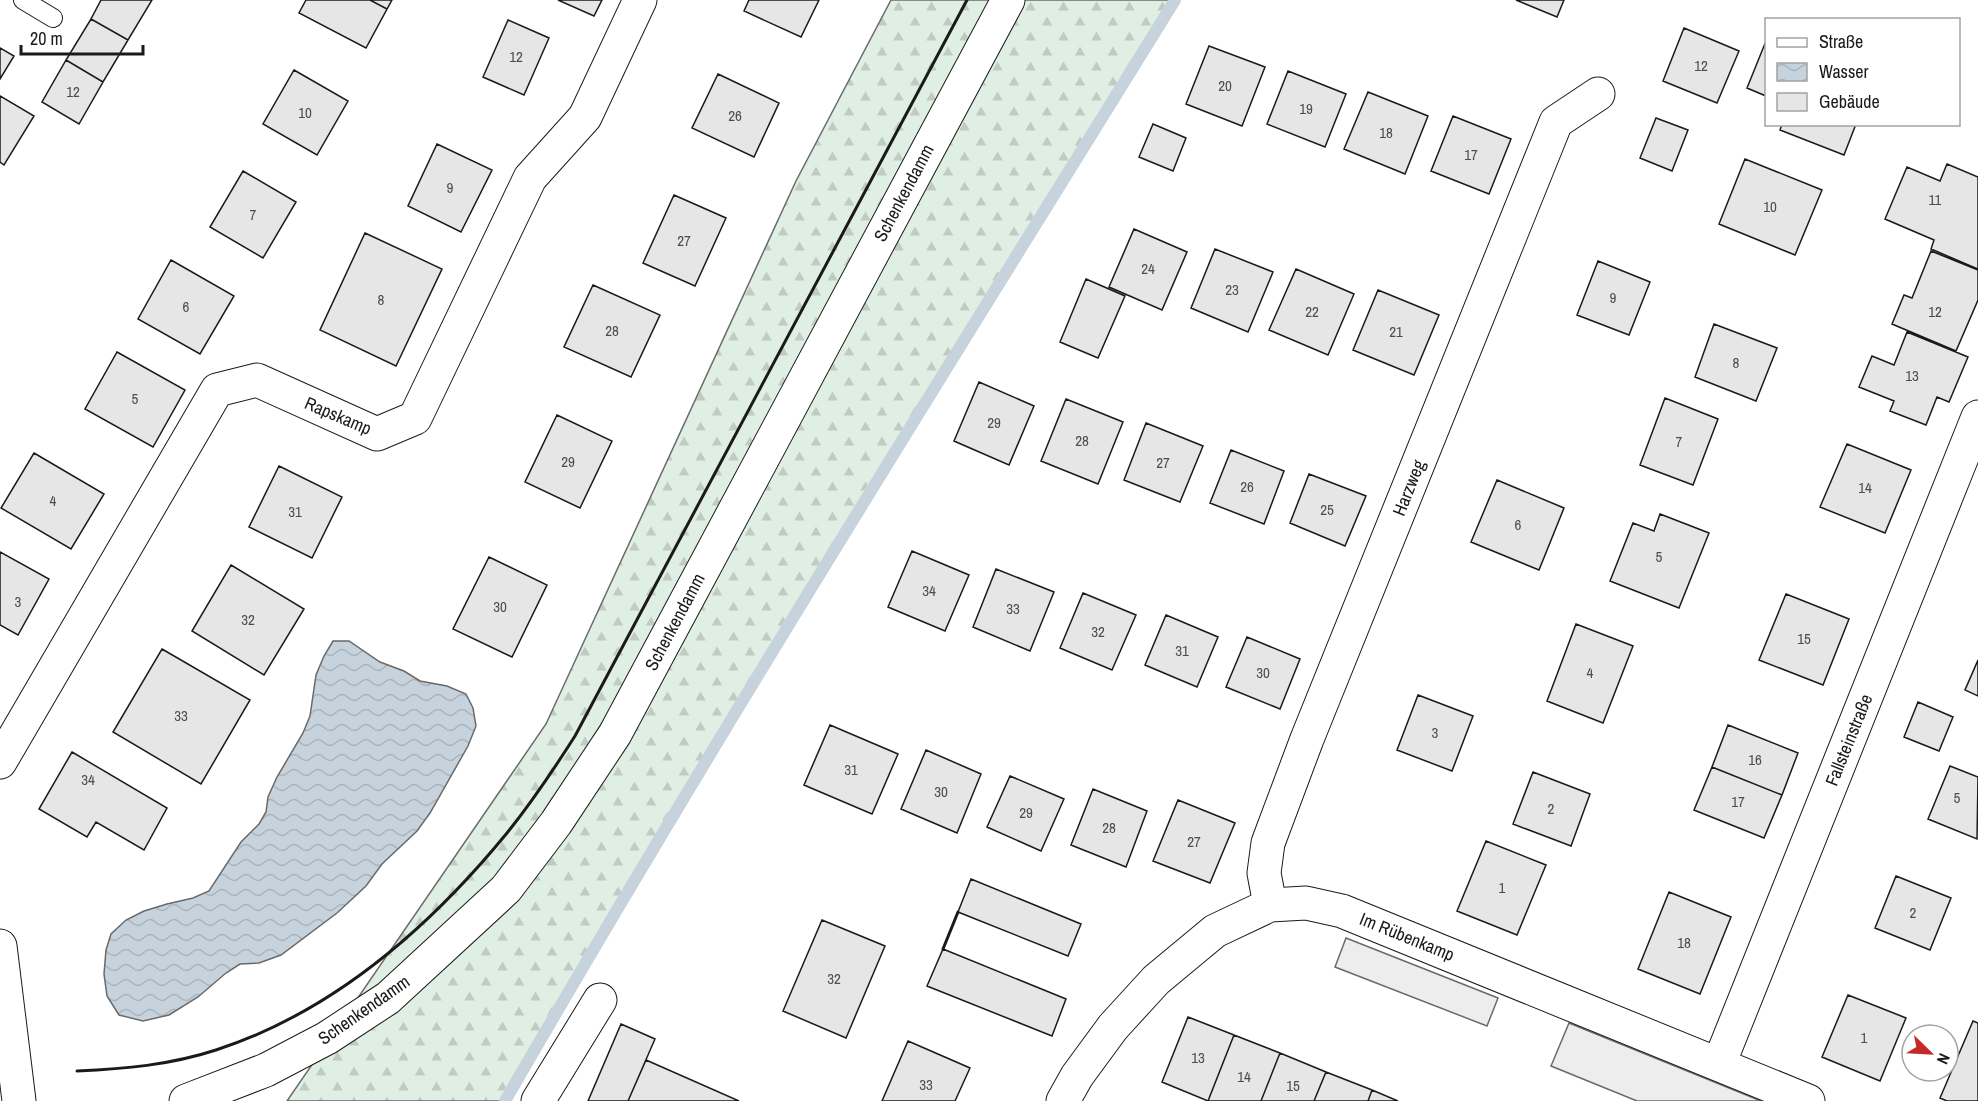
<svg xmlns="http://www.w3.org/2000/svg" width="1978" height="1101" font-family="'Archivo Narrow',sans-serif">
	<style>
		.forest { fill: url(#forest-firs); stroke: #6a6a6a; stroke-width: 1.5 }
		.parking { fill: #ededed; stroke: #6a6a6a; stroke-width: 1.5 }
		.water { fill: url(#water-waves); stroke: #6a6a6a; stroke-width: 1.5 }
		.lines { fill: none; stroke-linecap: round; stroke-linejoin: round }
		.stream { stroke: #c6d2dc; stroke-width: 12 }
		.building { fill: #e6e6e6; stroke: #1a1a1a; stroke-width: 1.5 }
		.service-casing { stroke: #1a1a1a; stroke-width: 20 }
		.minor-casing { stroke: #1a1a1a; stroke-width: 35 }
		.tertiary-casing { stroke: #1a1a1a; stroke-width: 35 }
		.service { stroke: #fff; stroke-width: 18 }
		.minor { stroke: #fff; stroke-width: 33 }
		.tertiary { stroke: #fff; stroke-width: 33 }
		.wall { stroke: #1a1a1a; stroke-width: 3 }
		.labels { text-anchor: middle; stroke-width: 4.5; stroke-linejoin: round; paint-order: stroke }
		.number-label { font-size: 15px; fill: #4d4d4d }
		.street-label { font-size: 18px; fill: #1a1a1a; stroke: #fff }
	</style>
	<defs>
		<pattern id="forest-firs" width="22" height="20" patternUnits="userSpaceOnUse" patternTransform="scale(1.5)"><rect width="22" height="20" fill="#e0efe3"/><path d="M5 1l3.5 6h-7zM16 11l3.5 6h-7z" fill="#c0ccc2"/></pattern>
		<pattern id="water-waves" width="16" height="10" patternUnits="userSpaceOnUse" patternTransform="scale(1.5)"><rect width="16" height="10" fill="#c6d2dc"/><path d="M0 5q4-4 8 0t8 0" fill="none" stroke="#aab4bc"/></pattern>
	</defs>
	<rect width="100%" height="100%" fill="#fff"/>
	<!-- forest -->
	<path class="forest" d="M891,0H1176L594,947L505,1101H287L546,724L796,181Z"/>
	<!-- parking -->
	<path class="parking" d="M1346,938L1498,998L1487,1026L1335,967Z
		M1569,1023L1761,1101H1637L1551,1066Z"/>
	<!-- water -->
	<path class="water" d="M333,641H349L380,662L404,671L420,681L447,686L466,694L473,708L476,726L468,746L430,813L417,831L382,864L366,886L337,913L281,955L259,963L240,964L226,973L198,997L169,1015L143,1021L119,1015L107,996L104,974L106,950L111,934L126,920L144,911L167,904L193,898L209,891L241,842L259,824L266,812L268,797L277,777L303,733L310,716L316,675L324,656Z"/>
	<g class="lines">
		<!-- stream -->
		<path class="stream" d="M505,1101C720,729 949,365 1175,0"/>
	</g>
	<!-- building -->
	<path class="building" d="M101,0H152L128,40L91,19Z
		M306,0H370L387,9L366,48L299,13Z
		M370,0H392L387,9Z
		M558,0H602L594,16Z
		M749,0H819L801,37L744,11Z
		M1516,0H1564L1557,17Z
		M91,19L128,40L103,82L66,60Z
		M508,20L549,38L524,95L483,77Z
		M1684,28L1739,51L1717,103L1663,81Z
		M1766,41V96L1747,88Z
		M1209,46L1265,67L1242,126L1186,104Z
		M0,48L14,56L0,79Z
		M66,60L103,82L79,124L42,102Z
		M294,70L348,101L317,155L263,124Z
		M1288,71L1346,94L1325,147L1267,124Z
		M718,74L779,103L754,157L692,128Z
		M1368,92L1428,116L1405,174L1344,149Z
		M0,96L34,116L4,165L0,162Z
		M1453,116L1511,139L1489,194L1431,171Z
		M1656,118L1688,130L1672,171L1640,158Z
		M1153,124L1186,138L1173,171L1139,157Z
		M1782,124H1856L1844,155L1780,130Z
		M437,144L492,170L461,232L408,206Z
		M1745,159L1822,190L1795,255L1719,224Z
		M1947,164L1978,177V269L1931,249L1934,240L1885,219L1907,167L1940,181Z
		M243,171L296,202L263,258L210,227Z
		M674,195L726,218L695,286L643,263Z
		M1134,229L1187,252L1162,310L1109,287Z
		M365,233L442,269L396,366L320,330Z
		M1215,249L1273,272L1248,332L1191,308Z
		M1931,251L1978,270V300L1956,351L1892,324L1904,295L1912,298Z
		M171,260L234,296L200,354L138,319Z
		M1598,261L1650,282L1629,335L1577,315Z
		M1296,269L1354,294L1328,355L1269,330Z
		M1086,279L1125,296L1098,358L1060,342Z
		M593,285L660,315L631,377L564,347Z
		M1378,290L1439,315L1414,375L1353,350Z
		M1714,324L1777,348L1756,401L1695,377Z
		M1907,332L1968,357L1949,402L1937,397L1926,425L1890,411L1894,401L1859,387L1872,356L1894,365Z
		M117,352L185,390L153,447L85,409Z
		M979,382L1034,406L1009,465L954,441Z
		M1665,398L1718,419L1693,485L1640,465Z
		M1066,399L1123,422L1098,484L1041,461Z
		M557,415L612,441L580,508L525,482Z
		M1146,423L1203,446L1180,502L1124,480Z
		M1847,444L1911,470L1885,533L1820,507Z
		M1231,450L1284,471L1264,524L1210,503Z
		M34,453L104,494L71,549L1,508Z
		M279,466L342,497L312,558L249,527Z
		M1309,474L1366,496L1345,546L1290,523Z
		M1497,480L1564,508L1539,570L1471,542Z
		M1660,514L1709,533L1679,608L1610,581L1633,523L1654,531Z
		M912,551L969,575L945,631L888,607Z
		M0,552L49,579L18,635L0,625Z
		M489,557L547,585L512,657L453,629Z
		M231,565L304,609L264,675L192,631Z
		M996,569L1054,592L1030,651L973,627Z
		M1083,593L1136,615L1112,670L1060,648Z
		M1786,594L1849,619L1823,685L1759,660Z
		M1166,615L1218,637L1197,687L1145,665Z
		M1576,624L1633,646L1603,723L1547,701Z
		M1247,637L1300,659L1280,709L1226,687Z
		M162,649L250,700L201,784L113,732Z
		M1978,660V696L1965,690Z
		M1418,695L1473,716L1452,771L1397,750Z
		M1918,702L1953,717L1939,751L1904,737Z
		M830,725L898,754L872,814L804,785Z
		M1728,725L1798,753L1782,795L1712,767Z
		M926,750L981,774L957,833L901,809Z
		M72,752L167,808L144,850L96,822L87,837L39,809Z
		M1950,766L1978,777L1977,839L1928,819Z
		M1712,767L1782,795L1764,838L1694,810Z
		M1533,772L1590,794L1571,846L1513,824Z
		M1010,776L1064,799L1041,851L987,827Z
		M1093,789L1147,811L1126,867L1071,845Z
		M1178,800L1235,823L1210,883L1153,861Z
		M1486,841L1546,865L1517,935L1457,911Z
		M1896,876L1951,898L1930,950L1875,928Z
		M971,879L1081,924L1068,956L958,912Z
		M1669,892L1731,917L1700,994L1638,969Z
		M822,920L885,946L846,1038L783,1011Z
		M943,949L1066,999L1052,1036L927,986Z
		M1848,995L1906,1018L1880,1081L1822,1057Z
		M1188,1017L1234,1035L1208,1101L1162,1082Z
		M1973,1021L1978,1023V1101H1947L1940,1098Z
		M621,1024L655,1039L628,1101H588Z
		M1234,1035L1280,1053L1261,1101H1208Z
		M908,1041L970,1068L955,1101H882Z
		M1280,1053L1326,1072L1314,1101H1261Z
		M646,1060L739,1101H628Z
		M1326,1072L1372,1090L1368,1101H1314Z
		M1372,1090L1398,1101H1368Z"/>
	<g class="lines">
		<!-- service casing -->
		<g class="service-casing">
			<path id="service" d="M23,0L53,18"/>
		</g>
		<!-- minor casing -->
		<g class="minor-casing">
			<path id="minor" d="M0,762L217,390L257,380L377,434L415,418L530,178L585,117L640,0
				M1270,905L1264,873L1268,843L1307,739L1556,122L1598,94
				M0,946L19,1101
				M1719,1064L1978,417
				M538,1101L600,1000
				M1063,1101L1077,1076L1113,1027L1156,980L1215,931L1270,905L1306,903L1342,911L1808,1101"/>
		</g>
		<!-- tertiary casing -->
		<g class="tertiary-casing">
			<path id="tertiary" d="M186,1101L266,1070L327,1038L388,998L506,889L556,823L615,734L1008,0"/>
		</g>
		<!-- service -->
		<use href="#service" class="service"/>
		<!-- minor -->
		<use href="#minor" class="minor"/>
		<!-- tertiary -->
		<use href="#tertiary" class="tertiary"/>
		<!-- wall -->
		<path class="wall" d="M943,949L958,912
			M77,1071C124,1069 170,1065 216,1050C333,1012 430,927 507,833C532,802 554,769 575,736L967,0"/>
	</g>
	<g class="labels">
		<!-- number labels -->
		<g class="number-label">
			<text x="516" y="62">12</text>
			<text x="1701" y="71">12</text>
			<text x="1225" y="91">20</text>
			<text x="73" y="97">12</text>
			<text x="1306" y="114">19</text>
			<text x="305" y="118">10</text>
			<text x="735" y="121">26</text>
			<text x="1386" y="138">18</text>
			<text x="1471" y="160">17</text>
			<text x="450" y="193">9</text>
			<text x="1935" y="205">11</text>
			<text x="1770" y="212">10</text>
			<text x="253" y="220">7</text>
			<text x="684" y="246">27</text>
			<text x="1148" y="274">24</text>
			<text x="1232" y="295">23</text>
			<text x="1613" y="303">9</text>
			<text x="381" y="305">8</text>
			<text x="186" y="312">6</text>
			<text x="1312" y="317">22</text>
			<text x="1935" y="317">12</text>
			<text x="612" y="336">28</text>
			<text x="1396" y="337">21</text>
			<text x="1736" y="368">8</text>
			<text x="1912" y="381">13</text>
			<text x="135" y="404">5</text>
			<text x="994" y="428">29</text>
			<text x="1082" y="446">28</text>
			<text x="1679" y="447">7</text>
			<text x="568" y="467">29</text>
			<text x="1163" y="468">27</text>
			<text x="1247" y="492">26</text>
			<text x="1865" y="493">14</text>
			<text x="53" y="506">4</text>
			<text x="1327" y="515">25</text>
			<text x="295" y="517">31</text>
			<text x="1518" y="530">6</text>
			<text x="1659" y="562">5</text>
			<text x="929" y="596">34</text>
			<text x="18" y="607">3</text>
			<text x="500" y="612">30</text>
			<text x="1013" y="614">33</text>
			<text x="248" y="625">32</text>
			<text x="1098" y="637">32</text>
			<text x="1804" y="644">15</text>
			<text x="1182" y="656">31</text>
			<text x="1263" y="678">30</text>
			<text x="1590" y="678">4</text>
			<text x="181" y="721">33</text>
			<text x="1435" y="738">3</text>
			<text x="1755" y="765">16</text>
			<text x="851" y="775">31</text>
			<text x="88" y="785">34</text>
			<text x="941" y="797">30</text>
			<text x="1957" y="803">5</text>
			<text x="1738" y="807">17</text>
			<text x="1551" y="814">2</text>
			<text x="1026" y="818">29</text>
			<text x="1109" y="833">28</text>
			<text x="1194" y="847">27</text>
			<text x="1502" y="893">1</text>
			<text x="1913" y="918">2</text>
			<text x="1684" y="948">18</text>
			<text x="834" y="984">32</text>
			<text x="1864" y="1043">1</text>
			<text x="1198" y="1063">13</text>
			<text x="1244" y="1082">14</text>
			<text x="926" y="1090">33</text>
			<text x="1293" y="1091">15</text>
		</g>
		<!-- street labels -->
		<g class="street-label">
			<text transform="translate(904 193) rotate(-62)" y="6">Schenkendamm</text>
			<text transform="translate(338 416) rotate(23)" y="6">Rapskamp</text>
			<text transform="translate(1409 488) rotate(-68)" y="6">Harzweg</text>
			<text transform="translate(675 622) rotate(-62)" y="6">Schenkendamm</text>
			<text transform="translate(1849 740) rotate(-68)" y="6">Fallsteinstraße</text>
			<text transform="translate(1407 937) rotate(22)" y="6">Im Rübenkamp</text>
			<text transform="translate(364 1010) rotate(-35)" y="6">Schenkendamm</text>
		</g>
	</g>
	<!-- legend -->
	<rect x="1765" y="18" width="195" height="108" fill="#ffffff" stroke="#a3a3a3" stroke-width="1.5"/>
	<rect x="1777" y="38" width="30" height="9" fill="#ffffff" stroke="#a3a3a3" stroke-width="1.5"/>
	<text x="1819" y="48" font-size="18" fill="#1a1a1a">Straße</text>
	<rect x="1777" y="63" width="30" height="18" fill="url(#water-waves)" stroke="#a3a3a3" stroke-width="1.5"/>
	<text x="1819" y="78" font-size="18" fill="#1a1a1a">Wasser</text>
	<rect x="1777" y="93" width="30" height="18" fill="#e6e6e6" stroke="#a3a3a3" stroke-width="1.5"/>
	<text x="1819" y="108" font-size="18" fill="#1a1a1a">Gebäude</text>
	<!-- north arrow -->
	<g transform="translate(1930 1053) rotate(114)"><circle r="28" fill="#ffffff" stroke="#a3a3a3" stroke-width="1.5"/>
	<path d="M0-4.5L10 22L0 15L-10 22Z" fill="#c62828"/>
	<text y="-9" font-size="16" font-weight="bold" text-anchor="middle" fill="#1a1a1a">N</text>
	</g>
	<!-- scale -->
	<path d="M21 45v9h122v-9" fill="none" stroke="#1a1a1a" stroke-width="3"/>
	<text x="30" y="45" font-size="18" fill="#1a1a1a" stroke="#ffffff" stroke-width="4.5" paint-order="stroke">20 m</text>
</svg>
